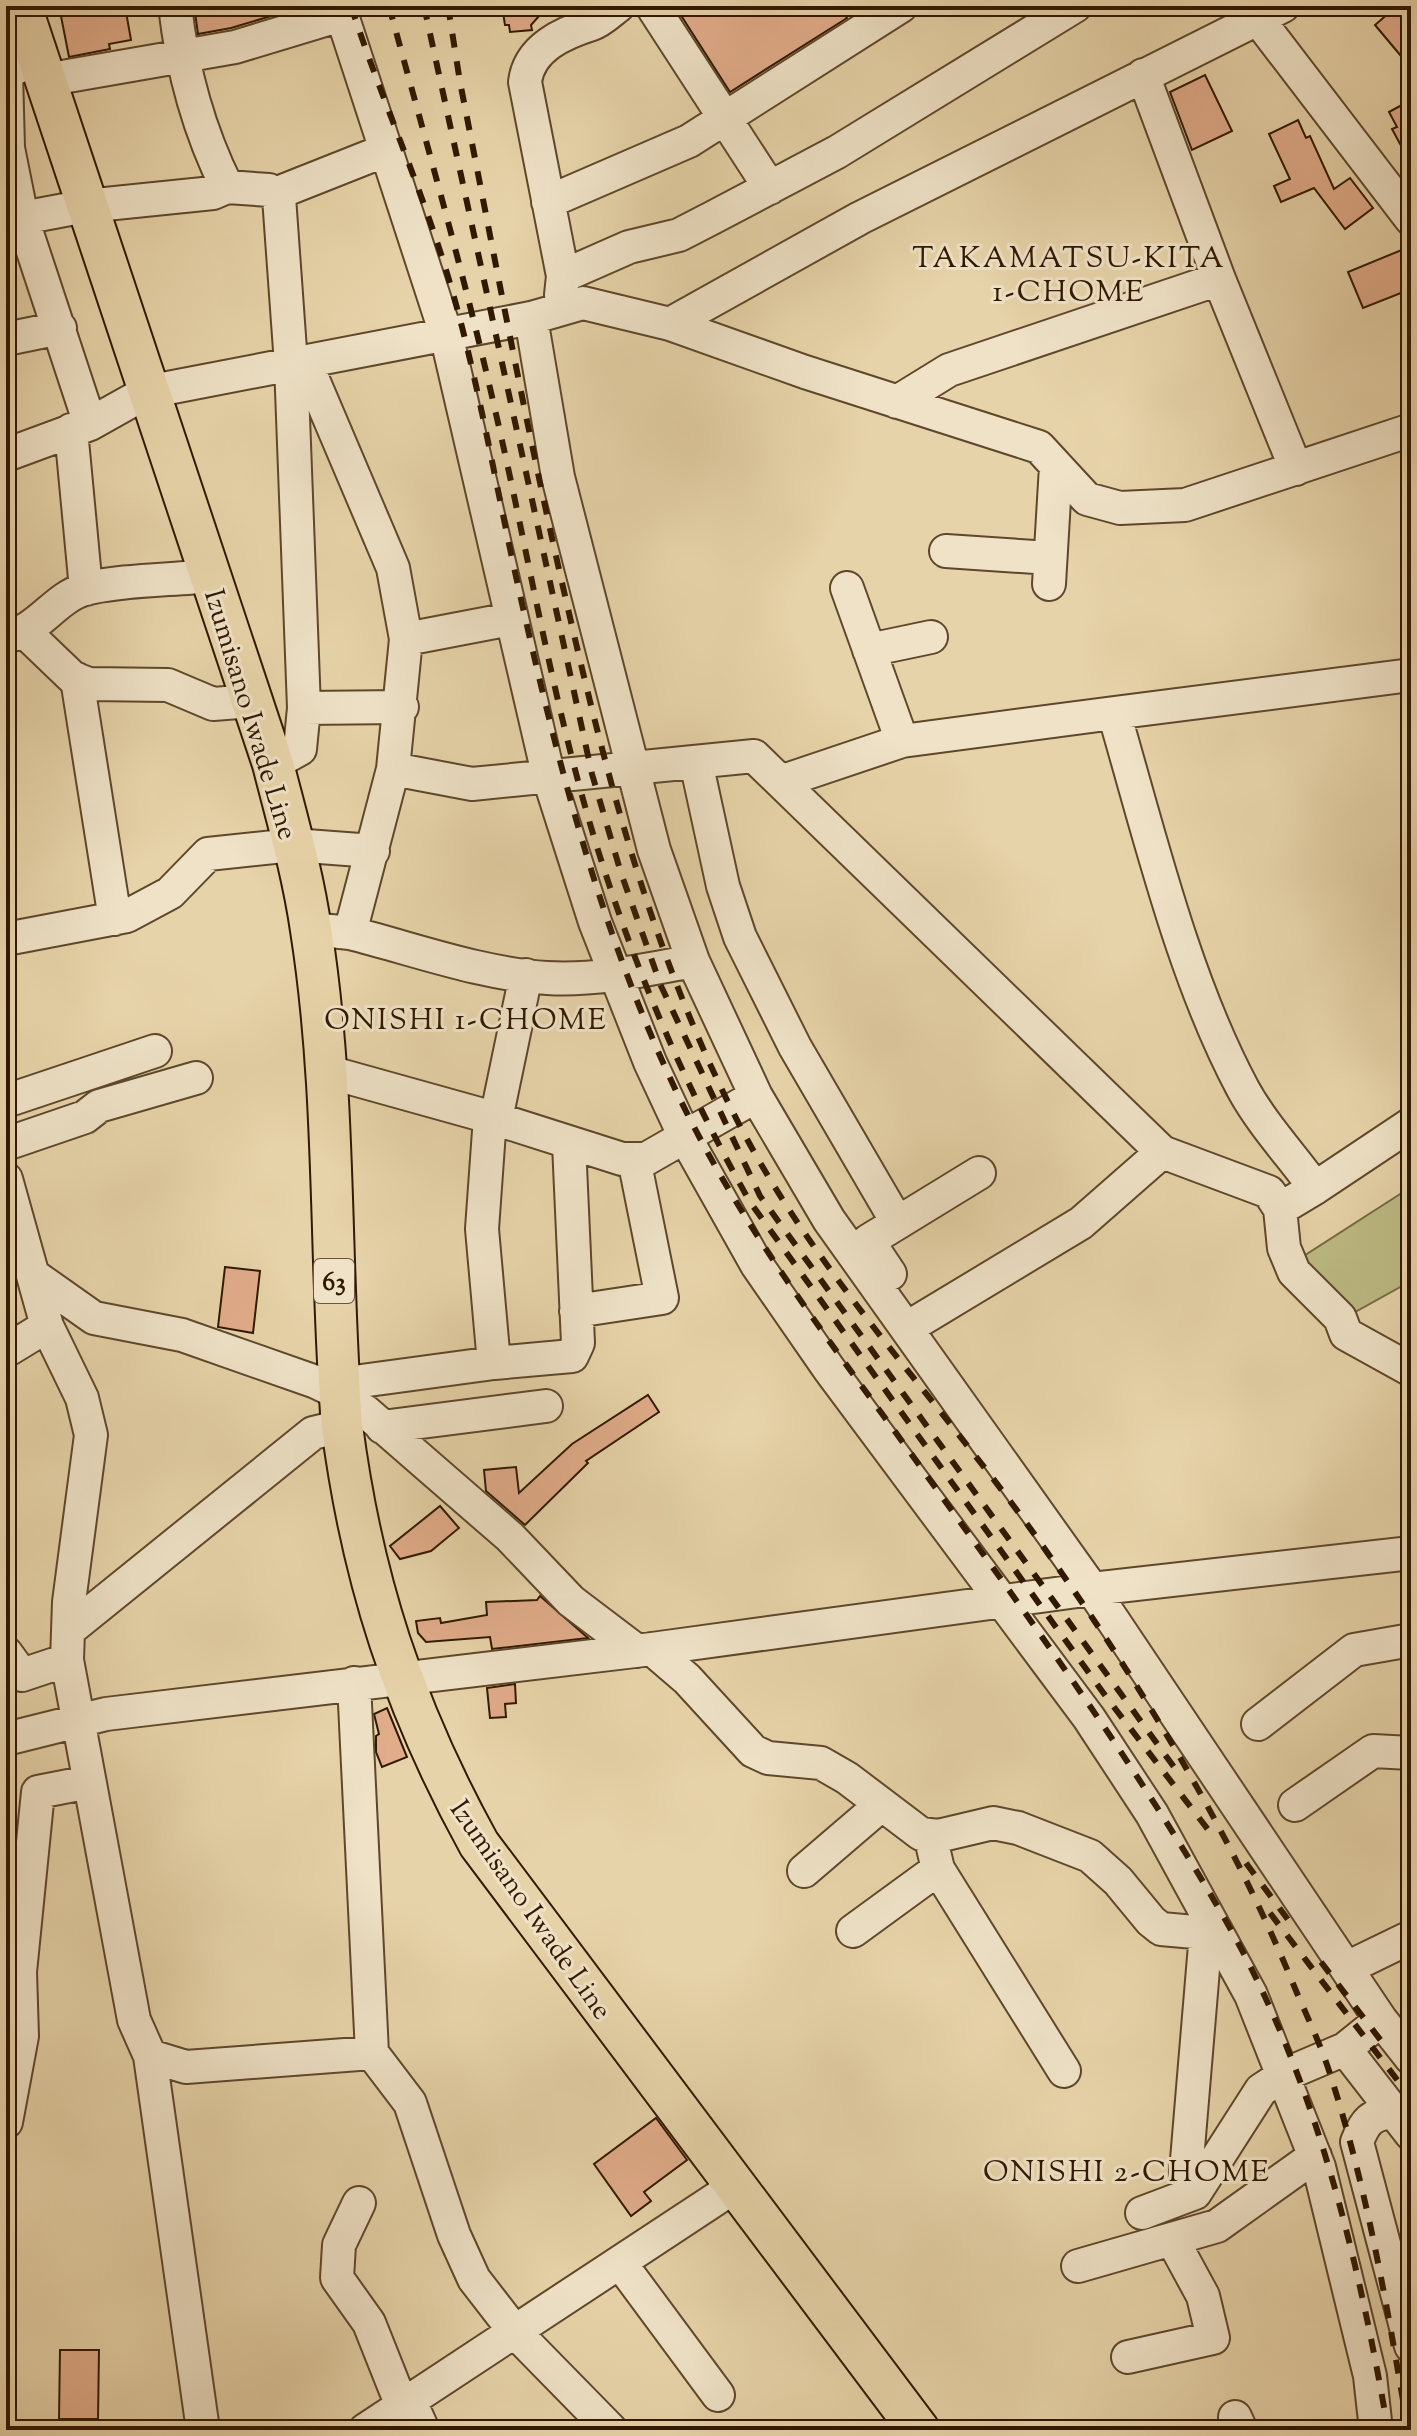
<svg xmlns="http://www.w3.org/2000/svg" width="1417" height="2436" font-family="'Sorts Mill Goudy',serif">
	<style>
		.green { fill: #bdba83; stroke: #776942; stroke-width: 2 }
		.building { fill: #e1ac8a; stroke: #311800; stroke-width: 2 }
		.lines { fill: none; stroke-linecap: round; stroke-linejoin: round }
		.minor-casing { stroke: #5e472a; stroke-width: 36 }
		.major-casing { stroke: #311800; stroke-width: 44 }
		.minor { stroke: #efe2c7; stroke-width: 32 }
		.major { stroke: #e7d3a9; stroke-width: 40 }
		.rail { stroke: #311800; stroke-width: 6; stroke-dasharray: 14 14; stroke-linecap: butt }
		.labels { text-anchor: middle; stroke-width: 6; stroke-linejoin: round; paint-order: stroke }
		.shield { fill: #efe2c7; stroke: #6a553c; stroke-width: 2 }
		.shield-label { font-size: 26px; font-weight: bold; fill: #311800 }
		.street-label { font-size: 28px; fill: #311800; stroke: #efe2c7 }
		.neighbourhood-label { font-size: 30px; letter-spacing: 2px; fill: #311800; stroke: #efe2c7 }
	</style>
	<rect width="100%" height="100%" fill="#e7d3a9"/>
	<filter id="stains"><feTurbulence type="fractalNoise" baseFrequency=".0025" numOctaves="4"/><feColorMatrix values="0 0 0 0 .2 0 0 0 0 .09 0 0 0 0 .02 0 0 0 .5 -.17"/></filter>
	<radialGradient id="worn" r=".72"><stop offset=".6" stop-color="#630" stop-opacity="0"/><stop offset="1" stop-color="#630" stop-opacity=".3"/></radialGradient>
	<!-- green -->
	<path class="green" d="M1411,1187V1281L1348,1316L1296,1261Z"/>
	<!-- building -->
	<path class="building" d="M59,6H125L131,40L109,44L110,49L69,57Z
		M194,6H305L231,28L198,34Z
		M502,6H548L531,25L532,30L510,32L509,25H505Z
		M675,6H840L847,18L730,92Z
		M1397,6H1402L1411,17V68L1375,25Z
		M1205,75L1232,131L1192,150L1170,92Z
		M1411,100V164L1392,129L1397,127L1389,112Z
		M1298,120L1306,138L1310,136L1334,189L1350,178L1373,208L1345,229L1314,188L1281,202L1274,186L1290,179L1269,134Z
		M1404,249L1411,268V289L1363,308L1348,272Z
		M225,1267L260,1271L253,1333L218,1327Z
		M648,1395L659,1412L586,1461L588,1463L525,1525L486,1491L484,1470L516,1467L519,1493L572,1444Z
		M440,1506L459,1528L431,1551L400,1559L390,1546Z
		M540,1596L588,1638L492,1649L490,1637L426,1642L418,1633L416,1621L440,1618L441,1623L487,1615L486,1602L537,1600Z
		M515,1684L516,1703L505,1704L506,1717L490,1718L487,1688Z
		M387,1708L407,1757L382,1767L376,1752V1736L379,1734L374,1714Z
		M656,2118L687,2160L644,2192L651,2201L631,2216L594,2164Z
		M60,2350H99L98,2419H59Z"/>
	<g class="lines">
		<!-- minor casing -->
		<g class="minor-casing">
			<path id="minor" d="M175,6C182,68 199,131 227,187L269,190L279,197L291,364L304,708L300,749L273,764
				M339,6L446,334L549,778L595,922L650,1062L685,1137L757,1265L829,1369L1089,1718L1152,1814L1251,1995L1319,2167L1370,2376L1376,2430
				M652,6L770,188
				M1248,6L1411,219
				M38,57L6,73L8,148L22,218L90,424
				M1143,75L1219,279L1296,469
				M45,80L235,47L341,15
				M275,194L386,150
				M548,202L689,141L901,6
				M22,218L86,206L213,193L227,187
				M563,276L629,247L679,235L712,218L837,152L1075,6
				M561,295L563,276L525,82C529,48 563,33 592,24C601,21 610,12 618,6
				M531,318L558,477L654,850L693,961L756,1096L829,1220L1092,1589L1381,2020L1411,2058
				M670,324L860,218L1283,6
				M6,339L60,328
				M305,361L393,568L406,639L393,769L350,933L311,929
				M897,402L949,370L1219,279
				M71,430L86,589
				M6,455L90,424L147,392L531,318L583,303L670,324L805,372L1039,447L1087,499L1120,508L1185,505L1411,430
				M946,551L1050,558
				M1049,584L1056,466
				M847,588L902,741
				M24,631L73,678L89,684L168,685L213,704L252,701
				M6,636C37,633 54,598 85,589C119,580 173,580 209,576
				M406,639L500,621
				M869,650L931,637
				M77,679L115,919
				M304,708L402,707
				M1114,713L1411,675
				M696,762L723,886L740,937L795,1047L897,1222
				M393,769L472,784L754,756L1162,1152L1269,1192L1280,1209L1284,1248L1294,1272L1340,1318L1346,1334L1411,1370
				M783,781L902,741L1114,713C1150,836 1183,977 1243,1089C1262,1124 1292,1156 1315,1188L1280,1209
				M350,933C414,949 481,974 547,978C596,981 645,970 693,961
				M6,939L127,916L170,893L208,854L293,845L373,851
				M325,1071L490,1117L622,1159H646L756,1096
				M6,1101L155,1051
				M490,1117L482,1229L494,1363L572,1356L578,1343L569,1144
				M496,1119L526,975
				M6,1144L85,1117L99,1106L196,1078
				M6,1179L47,1326L82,1398L91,1435L69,1602L67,1660L134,2020L150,2056L203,2430
				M1315,1188L1411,1124
				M890,1274L868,1241L979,1173
				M33,1275L94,1318L182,1335L316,1382L339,1393
				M576,1311L662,1298L634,1159
				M907,1328L1081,1223L1162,1152
				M6,1351L47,1326
				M339,1384L494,1363
				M340,1407L365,1411L510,1537L571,1601L637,1651
				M382,1427L546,1406
				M69,1630L313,1433L342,1426
				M652,1649L687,1679L753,1751L768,1758L821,1763L847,1778L921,1834L938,1836L993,1823L1018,1828L1090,1856L1118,1881L1151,1921L1161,1929L1206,1933L1213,1927
				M6,1653L22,1675L67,1660
				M354,1683L372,2053L410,2103L454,2235L474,2279L515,2332L611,2430
				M1258,1724L1354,1650L1411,1640
				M6,1739L106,1714L652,1649L1092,1589L1411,1553
				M1295,1805L1373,1751L1411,1753
				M930,1835L938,1869L1064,2071
				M804,1871L881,1805
				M853,1931L938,1869
				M1347,1968L1411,1937
				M1345,2049L1411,2134
				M150,2056L186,2067L372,2053
				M1394,2112C1371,2114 1365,2121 1357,2142L1411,2346
				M6,2122L22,2036L20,1972L38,1792L89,1782
				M1186,2172L1206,1933
				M359,2203L339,2245L337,2278L369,2323L402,2406
				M1142,2213L1195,2193L1261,2090L1284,2075L1345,2049L1381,2020
				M621,2264L718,2395
				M1078,2266L1217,2226L1315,2156
				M1128,2357L1213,2338L1203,2296L1172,2239
				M410,2401L423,2430
				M1235,2417L1241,2430
				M365,2430L737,2185"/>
		</g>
		<!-- major casing -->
		<g class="major-casing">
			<path id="major" d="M21,6L273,764C287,819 303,874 311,930C337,1094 329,1262 342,1426C362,1580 404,1708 479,1844L919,2430"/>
		</g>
		<!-- minor -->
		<use href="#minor" class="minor"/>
		<!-- major -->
		<use href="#major" class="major"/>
		<!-- rail -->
		<path class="rail" d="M351,6C383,104 426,197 454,297C479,387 495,480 515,572C554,749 599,930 678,1095C742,1228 826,1336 912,1455C1021,1607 1133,1759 1226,1921C1315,2077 1358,2255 1388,2430
			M389,6C426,142 465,277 496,414C524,535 545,657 577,777C616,925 675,1069 750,1202L1107,1698L1216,1840
			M424,6L592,774L621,873L661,986L760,1196L1174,1767
			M448,6L460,82C495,259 528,437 569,613C610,791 656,963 740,1126C816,1272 931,1392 1027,1524C1130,1667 1224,1818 1292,1981C1305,2013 1321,2044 1331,2077C1368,2192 1388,2311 1408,2430
			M1246,1863L1289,1921
			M1270,1913L1411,2098
			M1321,1962L1382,2042"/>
	</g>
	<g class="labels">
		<!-- shield labels -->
		<rect class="shield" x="314" y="1259" width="40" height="44" rx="6"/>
		<g class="shield-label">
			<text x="334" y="1290">63</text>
		</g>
		<!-- street labels -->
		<g class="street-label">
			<text transform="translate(252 714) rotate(73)" y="10">Izumisano Iwade Line</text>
			<text transform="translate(532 1909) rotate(55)" y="10">Izumisano Iwade Line</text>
		</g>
		<!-- neighbourhood labels -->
		<g class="neighbourhood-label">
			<text x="1069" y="267">TAKAMATSU-KITA<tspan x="1069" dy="34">1-CHOME</tspan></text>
			<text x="466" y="1029">ONISHI 1-CHOME</text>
			<text x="1127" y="2181">ONISHI 2-CHOME</text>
		</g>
	</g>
	<!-- margin -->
	<rect width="1417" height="2436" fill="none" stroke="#e7d3a9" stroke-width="32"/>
	<rect x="8" y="8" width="1401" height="2420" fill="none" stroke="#311800" stroke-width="4"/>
	<rect x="16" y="16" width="1385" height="2404" fill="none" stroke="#311800" stroke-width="2"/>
	<rect width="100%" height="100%" filter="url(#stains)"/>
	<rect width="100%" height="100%" fill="url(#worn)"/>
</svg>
